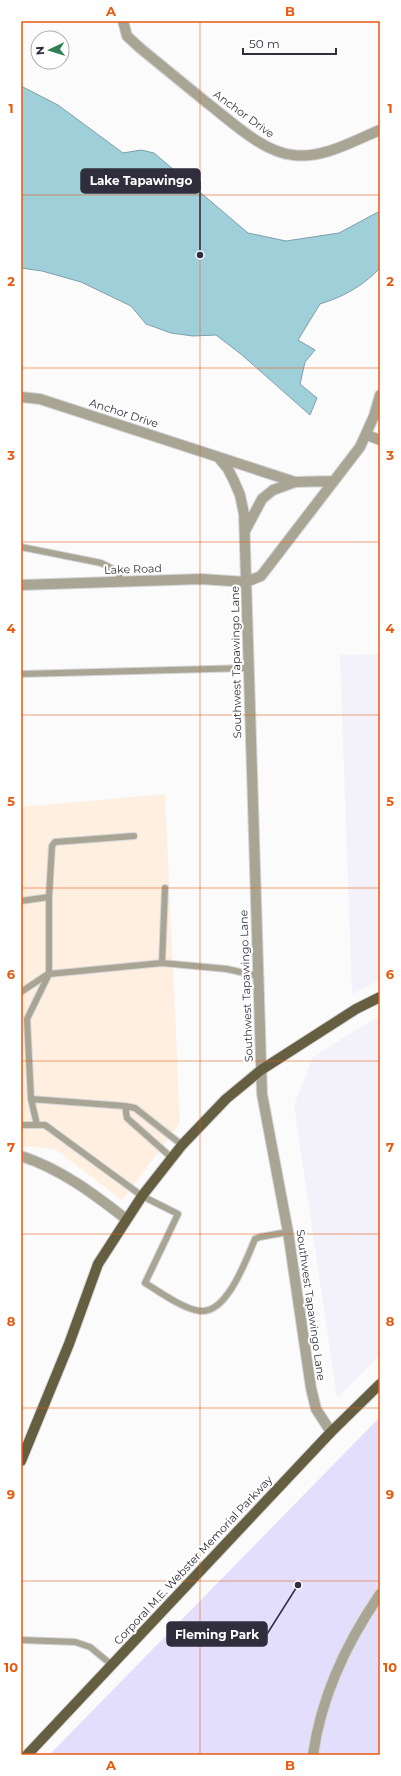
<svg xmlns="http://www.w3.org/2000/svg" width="401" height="1776" font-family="Montserrat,sans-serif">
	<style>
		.built { fill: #f3f2fb }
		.industrial { fill: #feefe1 }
		.green { fill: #e4defd }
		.water { fill: #9fd0da; stroke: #7e9fab }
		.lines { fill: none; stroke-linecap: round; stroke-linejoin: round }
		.lane-casing { stroke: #d6d6d9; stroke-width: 8 }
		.street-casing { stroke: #d6d6d9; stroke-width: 12 }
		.primary-casing { stroke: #d6d6d9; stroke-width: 12 }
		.lane { stroke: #a9a595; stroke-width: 6 }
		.street { stroke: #a9a595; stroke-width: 10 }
		.primary { stroke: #665e41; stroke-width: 10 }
		.grid { fill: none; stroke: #e8590c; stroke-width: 1; stroke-opacity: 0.55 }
		.labels { text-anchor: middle; stroke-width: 4; stroke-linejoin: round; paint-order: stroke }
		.street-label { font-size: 11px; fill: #302e3c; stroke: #fff }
		.leader { fill: none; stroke: #302e3c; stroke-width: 1.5 }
		.callout-dot { fill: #302e3c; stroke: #fff; stroke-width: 1.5 }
		.callout { fill: #302e3c; stroke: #302e3c; stroke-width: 1.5 }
		.callout-label { font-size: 12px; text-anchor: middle; font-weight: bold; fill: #fff }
		.neatline { fill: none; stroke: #e8590c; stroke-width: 1.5 }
		.grid-label { font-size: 13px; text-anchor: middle; font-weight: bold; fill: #e8590c }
	</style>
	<rect width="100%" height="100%" fill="#fbfbfb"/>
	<!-- built -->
	<path class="built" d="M380,654V980L352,994L340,655Z
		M380,1017V1355L337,1398L294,1105L313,1057L367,1023Z"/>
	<!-- industrial -->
	<path class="industrial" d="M165,794L180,1123L122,1200L55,1149L21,1146V807Z"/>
	<!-- green -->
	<path class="green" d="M380,1417V1755H49L51,1753Z"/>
	<!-- water -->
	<path class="water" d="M21,86L58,105L123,153L141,150L154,153L248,233L286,241L339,233L380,211V268C363,286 343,297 320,304L298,340L315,350L305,362L300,384L317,398L310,415L242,355L216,335L193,336L171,333L146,324L131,306L81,282L42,271L21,268Z"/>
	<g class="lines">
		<!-- lane casing -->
		<g class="lane-casing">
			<path id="lane" d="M21,547L101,563L117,571L122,582
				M21,674L248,668
				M134,836L55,842L52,846L49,897V974L162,963
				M165,888L162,963L227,969L258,976
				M21,901L49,897
				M21,992L48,974
				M31,1099L27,1019L49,974
				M125,1106L127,1118L172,1158
				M21,1125H45L142,1196L178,1214L145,1283C160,1292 183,1309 200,1311C227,1314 246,1260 255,1239L260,1237L288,1232
				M37,1125L31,1099L125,1106L135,1108L182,1145
				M21,1640L75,1642L90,1647L112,1665"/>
		</g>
		<!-- street casing -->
		<g class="street-casing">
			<path id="street" d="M123,21L127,36L140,48C162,66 184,84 206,102C230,120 262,152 293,155C323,159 353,141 380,130
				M21,397L40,399L295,482L334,481
				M367,435L380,440
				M218,457L228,469L234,481L240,495L244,514L262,1094L288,1232L311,1388L316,1409L331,1432
				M245,531L262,499L273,490L295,482
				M21,585L201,579L246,582L261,576L360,447L374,416L380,395
				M21,1156C61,1169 94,1194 126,1219
				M313,1755C321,1697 347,1642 380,1594"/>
		</g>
		<!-- primary casing -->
		<g class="primary-casing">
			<path id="primary" d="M21,1461L69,1344L98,1264L142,1196L182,1145L226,1099L261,1070L356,1009L380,997
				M27,1755L331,1432L380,1384"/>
		</g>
		<!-- lane -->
		<use href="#lane" class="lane"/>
		<!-- street -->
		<use href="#street" class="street"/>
		<!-- primary -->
		<use href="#primary" class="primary"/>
	</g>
	<!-- grid -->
	<path class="grid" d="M200,21V1755M21,195H380M21,368H380M21,542H380M21,715H380M21,888H380M21,1061H380M21,1234H380M21,1408H380M21,1581H380"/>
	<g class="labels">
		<!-- street labels -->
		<g class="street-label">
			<text transform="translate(244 114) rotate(36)" y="4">Anchor Drive</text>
			<text transform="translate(124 413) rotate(18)" y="4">Anchor Drive</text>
			<text transform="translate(133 569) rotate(-2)" y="4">Lake Road</text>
			<text transform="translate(236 662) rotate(-91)" y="4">Southwest Tapawingo Lane</text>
			<text transform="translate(246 986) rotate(-92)" y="4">Southwest Tapawingo Lane</text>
			<text transform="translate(311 1305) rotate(82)" y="4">Southwest Tapawingo Lane</text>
			<text transform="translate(193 1560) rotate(-47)" y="4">Corporal M.E. Webster Memorial Parkway</text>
		</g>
	</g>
	<!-- callouts -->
	<path class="leader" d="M200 255L200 181M298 1585L267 1634"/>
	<g class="callout-dot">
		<circle cx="200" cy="255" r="4"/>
		<circle cx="298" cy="1585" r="4"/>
	</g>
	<g class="callout">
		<rect x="81" y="169" width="119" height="24" rx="4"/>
		<rect x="167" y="1622" width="100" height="24" rx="4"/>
	</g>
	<g class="callout-label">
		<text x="141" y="185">Lake Tapawingo</text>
		<text x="217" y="1639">Fleming Park</text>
	</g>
	<!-- border -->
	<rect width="401" height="1776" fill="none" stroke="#ffffff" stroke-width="44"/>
	<!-- north arrow -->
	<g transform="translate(50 50) rotate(266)"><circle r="19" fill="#ffffff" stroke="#acabb1"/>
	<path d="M0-3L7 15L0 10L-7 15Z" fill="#2e8153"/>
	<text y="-6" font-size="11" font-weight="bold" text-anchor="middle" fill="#302e3c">N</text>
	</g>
	<!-- scale -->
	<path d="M243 48v6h93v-6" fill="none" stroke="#302e3c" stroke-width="2"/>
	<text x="249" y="48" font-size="12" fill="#302e3c" stroke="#ffffff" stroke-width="3" paint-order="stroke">50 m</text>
	<rect x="22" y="22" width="357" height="1732" class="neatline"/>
	<g class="grid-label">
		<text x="111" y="16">A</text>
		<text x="290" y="16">B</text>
		<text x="11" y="113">1</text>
		<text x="390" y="113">1</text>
		<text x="11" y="286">2</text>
		<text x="390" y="286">2</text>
		<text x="11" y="460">3</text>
		<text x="390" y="460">3</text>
		<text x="11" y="633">4</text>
		<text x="390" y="633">4</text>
		<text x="11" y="806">5</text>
		<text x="390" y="806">5</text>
		<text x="11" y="979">6</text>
		<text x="390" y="979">6</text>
		<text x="11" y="1152">7</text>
		<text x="390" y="1152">7</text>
		<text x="11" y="1326">8</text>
		<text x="390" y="1326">8</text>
		<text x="11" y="1499">9</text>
		<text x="390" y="1499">9</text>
		<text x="11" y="1672">10</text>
		<text x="390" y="1672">10</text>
		<text x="111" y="1770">A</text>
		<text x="290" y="1770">B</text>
	</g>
</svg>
